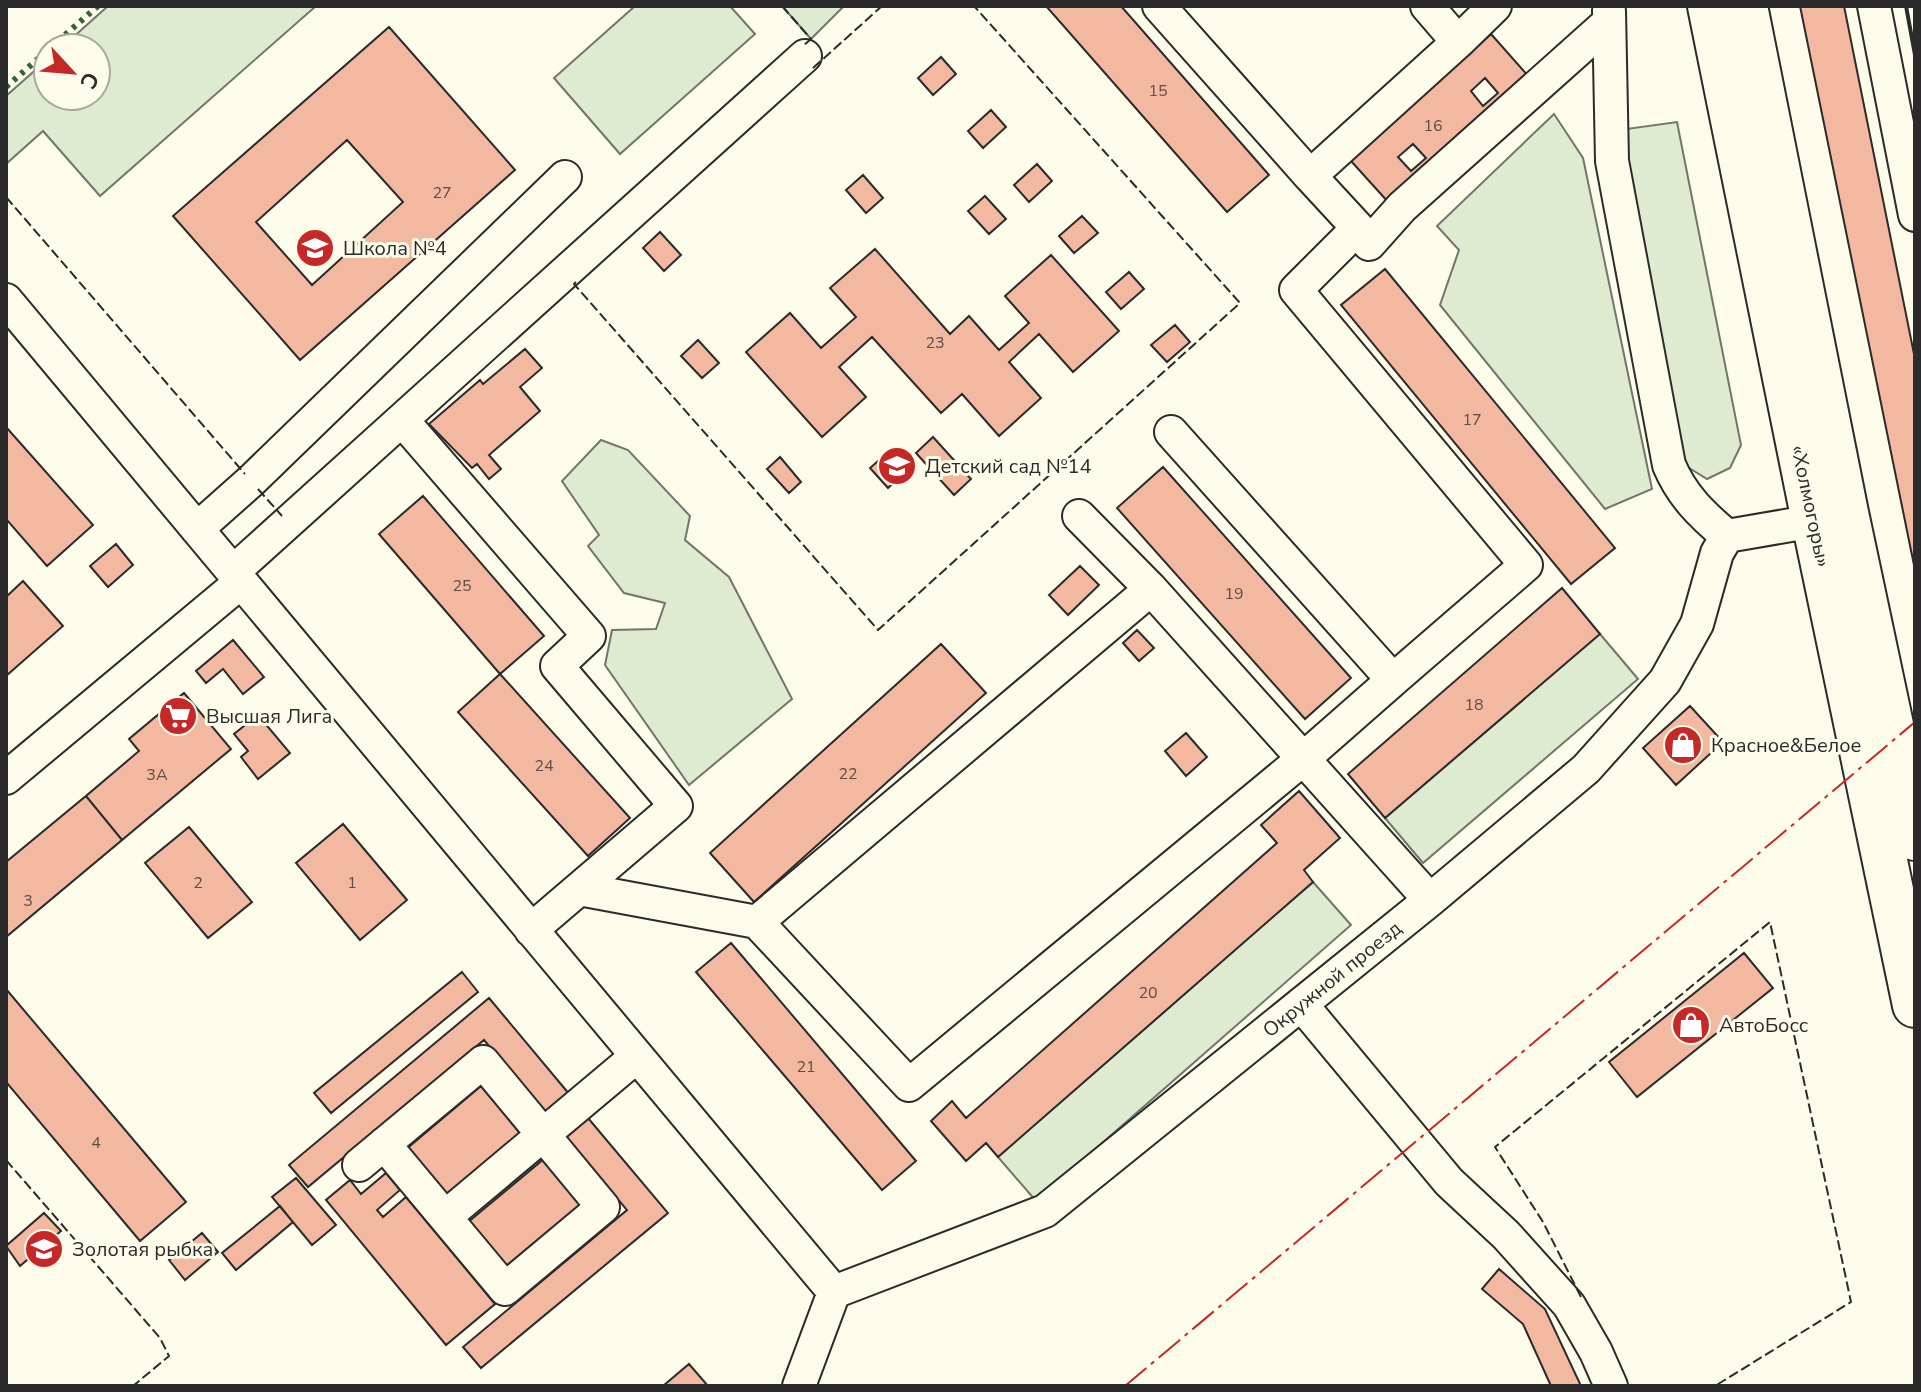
<svg xmlns="http://www.w3.org/2000/svg" width="1921" height="1392" font-family="'Nunito Sans',sans-serif">
	<style>
		.green { fill: #deebd1; stroke: #74746e; stroke-width: 2 }
		.building { fill: #f2b8a0; stroke: #2b2b2b; stroke-width: 2; fill-rule: evenodd }
		.lines { fill: none; stroke-linecap: round; stroke-linejoin: round }
		.minor-casing { stroke: #2b2b2b; stroke-width: 36 }
		.highway-casing { stroke: #2b2b2b; stroke-width: 48 }
		.minor { stroke: #fdfbea; stroke-width: 32 }
		.highway { stroke: #fdfbea; stroke-width: 44 }
		.hedge { stroke: #34623c; stroke-width: 6; stroke-dasharray: 4 6; stroke-linecap: butt }
		.fence { stroke: #2b2b2b; stroke-width: 2; stroke-dasharray: 10 4; stroke-linecap: butt }
		.wall { stroke: #2b2b2b; stroke-width: 4 }
		.power { stroke: #c62828; stroke-width: 2; stroke-dasharray: 28 6 4 6; stroke-linecap: butt }
		.labels { text-anchor: middle; stroke-width: 6; stroke-linejoin: round; paint-order: stroke }
		.number-label { font-size: 16px; fill: #5d4e48 }
		.poi-label { font-size: 20px; fill: #2b2b2b; stroke: #fdfbea; text-anchor: start }
		.street-label { font-size: 20px; fill: #2b2b2b; stroke: #fdfbea }
	</style>
	<rect width="100%" height="100%" fill="#fdfbea"/>
	<!-- green -->
	<path class="green" d="M108,6H316L100,196L43,131L6,164V96L48,59V96H96V48H61Z
		M635,6H730L755,34L620,154L554,78Z
		M782,6H844L811,39Z
		M1554,114L1583,158L1652,489L1605,509L1440,305L1459,250L1437,226Z
		M1677,122L1741,445L1730,468L1707,479L1686,466L1619,130Z
		M601,440L628,450L690,516L685,540L729,577L792,699L689,785L605,665L612,630L656,629L665,603L624,593L588,546L599,535L562,481Z
		M1600,634L1638,679L1423,863L1385,818Z
		M1313,882L1351,925L1036,1201L998,1157Z"/>
	<!-- building -->
	<path class="building" d="M1046,6H1121L1269,175L1227,212Z
		M1800,6H1844L1915,359V570Z
		M389,27L515,170L300,360L173,216ZM347,140L403,202L312,285L256,222Z
		M1491,34L1529,77L1389,203L1351,161ZM1485,78L1498,93L1483,106L1471,91ZM1413,144L1426,158L1411,171L1398,157Z
		M941,57L956,74L933,95L918,78Z
		M991,110L1006,127L983,148L968,131Z
		M1037,164L1052,181L1029,202L1014,185Z
		M863,175L883,198L866,213L846,190Z
		M985,196L1006,219L989,234L968,211Z
		M1082,216L1098,233L1074,253L1059,236Z
		M660,232L681,255L664,271L643,248Z
		M875,249L950,334L969,316L999,350L1029,323L1005,296L1051,255L1119,331L1073,372L1039,334L1009,362L1041,398L999,436L962,394L941,413L872,337L839,367L866,397L822,437L746,352L790,313L821,348L856,317L830,288Z
		M1385,269L1615,548L1571,584L1341,305Z
		M1129,272L1144,289L1121,309L1106,292Z
		M1175,325L1190,342L1167,362L1151,345Z
		M698,340L719,363L702,378L681,356Z
		M525,349L542,368L520,387L540,411L489,455L501,469L489,479L477,464L472,468L429,424L480,380L483,384Z
		M6,427L93,525L47,566L6,519Z
		M933,437L971,479L954,495L916,453Z
		M886,454L904,473L888,488L870,468Z
		M780,457L801,482L789,493L767,469Z
		M1163,467L1351,678L1305,719L1117,508Z
		M423,496L544,636L500,674L379,534Z
		M116,544L133,565L108,587L90,566Z
		M1080,566L1099,585L1068,615L1049,595Z
		M23,581L63,626L6,676V597Z
		M1562,588L1600,634L1385,818L1348,774Z
		M1137,630L1154,648L1139,661L1123,643Z
		M233,640L264,677L243,694L223,669L206,683L196,671Z
		M941,644L986,693L754,902L710,853Z
		M500,674L630,818L588,856L458,712Z
		M184,693L231,749L122,840L86,796L139,751L129,739Z
		M1690,706L1723,742L1676,785L1643,748Z
		M258,715L290,753L258,779L241,757L248,751L234,734Z
		M1186,733L1207,757L1186,776L1165,751Z
		M1299,791L1340,838L1304,870L1313,882L998,1157L986,1143L966,1161L931,1121L952,1101L966,1118L1277,843L1261,825Z
		M86,796L122,840L6,937V862Z
		M343,824L407,900L360,940L296,863Z
		M189,827L252,902L208,938L145,863Z
		M731,943L916,1161L882,1190L696,972Z
		M1744,953L1773,988L1637,1097L1609,1062Z
		M462,972L478,992L331,1113L314,1093Z
		M6,989L186,1202L140,1241L6,1082Z
		M489,998L570,1095L547,1115L484,1040L308,1187L289,1165Z
		M481,1086L520,1133L443,1198L404,1151Z
		M588,1118L668,1213L481,1368L463,1347L627,1210L566,1137Z
		M545,1158L583,1205L507,1269L467,1223Z
		M386,1173L400,1190L377,1210L383,1217L406,1197L495,1304L446,1345L326,1200L350,1180L361,1194Z
		M296,1178L336,1225L312,1245L272,1197Z
		M280,1206L293,1222L236,1270L222,1253Z
		M44,1213L61,1231L20,1266L6,1246Z
		M202,1233L218,1252L185,1280L169,1260Z
		M1499,1269L1545,1309L1581,1386H1551L1523,1324L1482,1289Z
		M689,1364L708,1386H663Z"/>
	<g class="lines">
		<!-- minor casing -->
		<g class="minor-casing">
			<path id="minor" d="M1159,6L1310,176
				M1427,6L1458,42L1495,6
				M1874,6L1915,215
				M1609,11L1612,161L1669,465C1682,496 1702,515 1727,536
				M1458,42L1310,176L1358,228L1369,244L1402,207L1608,23
				M1358,228L1296,290L1526,565L1393,680
				M6,300L834,1292
				M402,420L589,636L557,666L676,806L531,930
				M1079,516L1151,589L1430,900
				M197,529L251,481L565,177
				M233,572L805,56
				M6,778L241,582
				M579,889L757,922L909,1085L1303,759L1393,680L1171,432
				M757,922L1151,589
				M1301,1004L1449,1182L1506,1235L1569,1305L1596,1352L1611,1386
				M359,1165L483,1062L603,1207L505,1289L384,1144
				M445,1217L637,1056
				M799,1386L834,1292L1045,1211L1430,900L1586,769L1665,681L1697,624L1717,553L1727,536L1814,521"/>
		</g>
		<!-- highway casing -->
		<g class="highway-casing">
			<path id="highway" d="M1710,6L1814,521L1915,1005
				M1745,6L1846,513L1915,838"/>
		</g>
		<!-- minor -->
		<use href="#minor" class="minor"/>
		<!-- highway -->
		<use href="#highway" class="highway"/>
		<!-- hedge -->
		<path class="hedge" d="M50,48L98,6
			M6,87L48,50"/>
		<!-- fence -->
		<path class="fence" d="M782,6L811,39L804,45
			M813,68L882,6
			M6,197L245,474
			M576,282L574,284L878,630L1240,303L974,6
			M258,489L282,516
			M6,1160L160,1338L169,1356L133,1386
			M1581,1297L1543,1222L1495,1147L1770,922L1851,1302L1715,1386"/>
		<!-- wall -->
		<path class="wall" d="M1906,6L1915,55"/>
		<!-- power -->
		<path class="power" d="M1125,1386L1915,722"/>
	</g>
	<!-- icons -->
	<defs>
		<g id="school-disc" transform="scale(2)"><circle r="9.5" fill="#c62828" stroke="#fdfbea"/><path d="M0-5L7-2L0 1L-7-2ZM-4 1L0 2.5L4 1V4Q0 6-4 4Z" fill="#fff"/></g>
		<g id="supermarket-disc" transform="scale(2)"><circle r="9.5" fill="#c62828" stroke="#fdfbea"/><path d="M-6-5.5h2.5l.6 2H6L4.5 2H-2.5L-4.4-4H-6ZM-1.5 3.2a1.3 1.3 0 1 0 .1 0ZM3 3.2a1.3 1.3 0 1 0 .1 0Z" fill="#fff"/></g>
		<g id="shop-disc" transform="scale(2)"><circle r="9.5" fill="#c62828" stroke="#fdfbea"/><path d="M-5-2.5h2.3a2.7 3.5 0 0 1 5.4 0H5L5.5 6h-11ZM-1.5-2.5h3a1.5 2.3 0 0 0-3 0Z" fill="#fff"/></g>
	</defs>
	<g fill-rule="evenodd">
		<use href="#school-disc" x="315" y="248"/>
		<use href="#school-disc" x="897" y="466"/>
		<use href="#supermarket-disc" x="178" y="716"/>
		<use href="#shop-disc" x="1683" y="745"/>
		<use href="#shop-disc" x="1691" y="1025"/>
		<use href="#school-disc" x="44" y="1249"/>
	</g>
	<g class="labels">
		<!-- number labels -->
		<g class="number-label">
			<text x="1158" y="96">15</text>
			<text x="1433" y="131">16</text>
			<text x="442" y="198">27</text>
			<text x="935" y="348">23</text>
			<text x="1472" y="425">17</text>
			<text x="462" y="591">25</text>
			<text x="1234" y="599">19</text>
			<text x="1474" y="710">18</text>
			<text x="544" y="771">24</text>
			<text x="848" y="779">22</text>
			<text x="157" y="780">3А</text>
			<text x="198" y="888">2</text>
			<text x="352" y="888">1</text>
			<text x="28" y="906">3</text>
			<text x="1148" y="998">20</text>
			<text x="806" y="1072">21</text>
			<text x="96" y="1148">4</text>
		</g>
		<!-- poi labels -->
		<g class="poi-label">
			<text x="343" y="255">Школа №4</text>
			<text x="925" y="473">Детский сад №14</text>
			<text x="206" y="723">Высшая Лига</text>
			<text x="1711" y="752">Красное&amp;Белое</text>
			<text x="1719" y="1032">АвтоБосс</text>
			<text x="72" y="1256">Золотая рыбка</text>
		</g>
		<!-- street labels -->
		<g class="street-label">
			<text transform="translate(1811 506) rotate(78)" y="7">«Холмогоры»</text>
			<text transform="translate(1332 979) rotate(-39)" y="7">Окружной проезд</text>
		</g>
	</g>
	<!-- border -->
	<rect width="1921" height="1392" fill="none" stroke="#2b2b2b" stroke-width="16"/>
	<!-- north arrow -->
	<g transform="translate(72 72) rotate(116)"><circle r="38" fill="#fdfbea" stroke="#a9a89e" stroke-width="2"/>
	<path d="M0-6L14 30L0 20L-14 30Z" fill="#c62828"/>
	<text y="-12" font-size="22" font-weight="bold" text-anchor="middle" fill="#2b2b2b">С</text>
	</g>
</svg>
